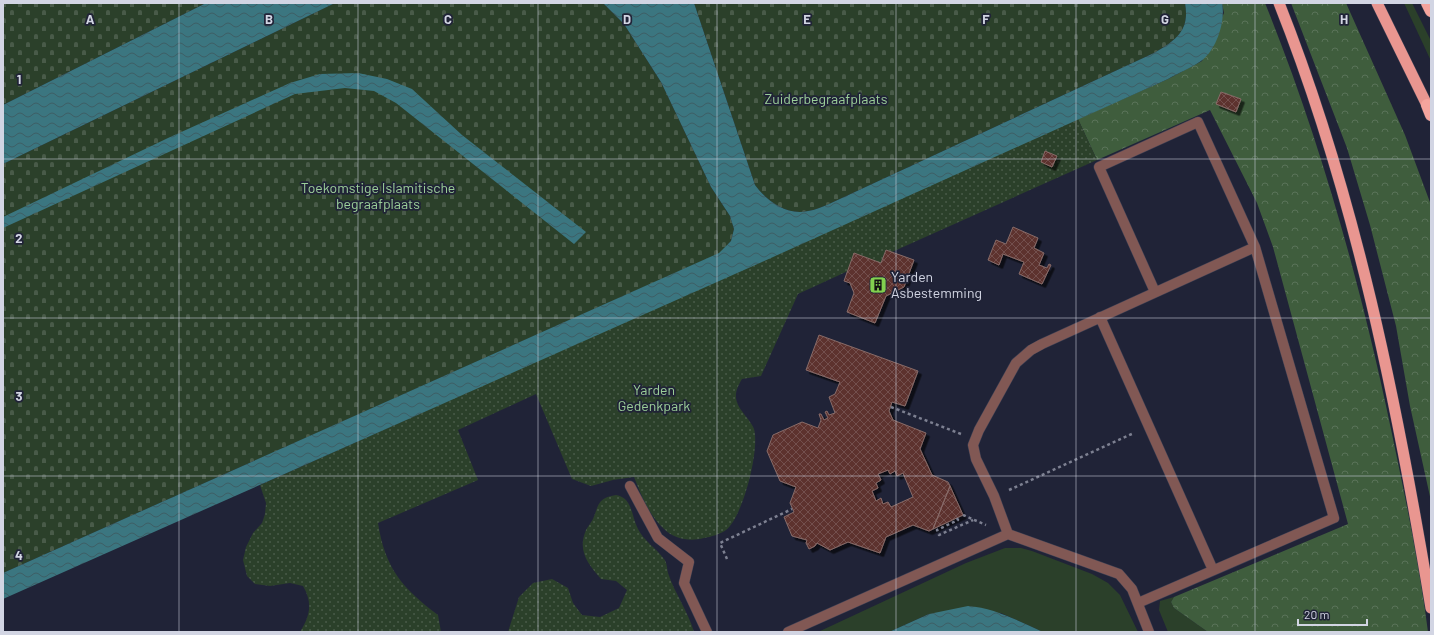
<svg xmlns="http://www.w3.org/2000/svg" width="1434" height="635" font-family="Barlow,sans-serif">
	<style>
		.grass { fill: #2b402a }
		.forest { fill: url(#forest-crowns) }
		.cemetery { fill: url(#cemetery-stones) }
		.park { fill: url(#park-dots) }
		.water { fill: url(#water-waves) }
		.building { fill: url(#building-cross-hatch); stroke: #886b68; fill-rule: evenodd; filter: url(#shadow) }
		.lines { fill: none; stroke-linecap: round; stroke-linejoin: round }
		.service-casing { stroke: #3c3f53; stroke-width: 11 }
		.trunk-casing { stroke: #3c3f53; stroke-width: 12 }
		.motorway-casing { stroke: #3c3f53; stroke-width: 13 }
		.path { stroke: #7d8091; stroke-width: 2.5; stroke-dasharray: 3 3; stroke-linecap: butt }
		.service { stroke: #815854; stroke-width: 10 }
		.trunk { stroke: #e99690; stroke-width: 11 }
		.motorway { stroke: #f5a49d; stroke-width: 12 }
		.grid { fill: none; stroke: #d2d5e3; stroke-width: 1; stroke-opacity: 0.55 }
		.labels { text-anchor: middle; stroke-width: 3.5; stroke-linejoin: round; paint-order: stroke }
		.park-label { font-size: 14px; fill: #9ccf99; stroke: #202337 }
		.poi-label { font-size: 14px; fill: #d2d5e3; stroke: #202337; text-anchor: start }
		.grid-label { font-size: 13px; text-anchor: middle; font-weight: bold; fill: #d2d5e3; stroke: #202337; stroke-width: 3.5; stroke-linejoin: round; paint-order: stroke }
	</style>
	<defs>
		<pattern id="forest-crowns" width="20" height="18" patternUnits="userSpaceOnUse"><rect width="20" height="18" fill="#3f5d3d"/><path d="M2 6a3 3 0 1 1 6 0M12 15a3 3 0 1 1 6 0" fill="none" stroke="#5a7359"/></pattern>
		<pattern id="cemetery-stones" width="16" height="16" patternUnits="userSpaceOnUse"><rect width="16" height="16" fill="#2b402a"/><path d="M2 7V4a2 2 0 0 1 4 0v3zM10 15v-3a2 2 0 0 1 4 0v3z" fill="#495b49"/></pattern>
		<pattern id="park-dots" width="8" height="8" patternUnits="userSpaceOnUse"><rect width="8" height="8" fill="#2b402a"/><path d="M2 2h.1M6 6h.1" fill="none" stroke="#495b49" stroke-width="1.8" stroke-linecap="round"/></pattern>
		<pattern id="water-waves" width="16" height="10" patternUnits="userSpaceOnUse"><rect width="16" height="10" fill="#3b7680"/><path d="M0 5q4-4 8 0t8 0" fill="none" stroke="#3d5e65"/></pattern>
		<pattern id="building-cross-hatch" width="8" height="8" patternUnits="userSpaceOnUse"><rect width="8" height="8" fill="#5d332f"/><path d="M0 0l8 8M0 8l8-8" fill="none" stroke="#73504d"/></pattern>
		<filter id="shadow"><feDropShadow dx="3.5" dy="3.5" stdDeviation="0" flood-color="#0009"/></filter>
	</defs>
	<rect width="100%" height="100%" fill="#202337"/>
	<!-- grass -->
	<path class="grass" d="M1404,3H1412L1431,41V61Z
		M1005,548H1021L1032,551L1092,574L1108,583L1120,595L1138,632H1043L1001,613L929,614L889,632H818L966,563Z
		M1174,597L1171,602L1174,608L1208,632H1168L1159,610L1160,601Z"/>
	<!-- forest -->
	<path class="forest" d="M1222,3H1265C1324,149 1366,304 1397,458C1409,516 1421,574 1428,632H1208L1174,608L1171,602L1174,597L1348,524L1273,247L1257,203L1210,110L1097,160L1078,119L1168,79L1202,61L1224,13Z
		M1291,3H1346L1405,135L1431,205V501L1410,406L1396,326L1370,225L1347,148Z"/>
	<!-- cemetery -->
	<path class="cemetery" d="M3,3H206L3,105Z
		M335,3H603L624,24L661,82L711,187L730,216L734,229L731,241L720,253L3,573V164Z
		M694,3H1185C1190,31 1176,40 1154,53L829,204C822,207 815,210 808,211C786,216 766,200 755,185Z"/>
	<!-- park -->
	<path class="park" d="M1078,119L1097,160L892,252L886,250L881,263L848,271L798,294L761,376L742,379C731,397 736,404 748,419C750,422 753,426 754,429C760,449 743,517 726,530C721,534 710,537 704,538C690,542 674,539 664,529C649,515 642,497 634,477L613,480L591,486L572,479L536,394L458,430L478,480L378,523C385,568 402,588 438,615L441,632H300C310,616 313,603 303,586L290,583L270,586L255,584L247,576L243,560L246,547L253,533L262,523L265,514L266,503L260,485Z
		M616,495C633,498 631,516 638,529C644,541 656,548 664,559C667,562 667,569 668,573C675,594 688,611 694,632H508L519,597L533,583L552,579L568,588L573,603L582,615L600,617L619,608L627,590L616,581L601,579C588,564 577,551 586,530C588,526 591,523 593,519C599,504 598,498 616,495Z"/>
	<!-- water -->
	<path class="water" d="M206,3H335L3,164V105Z
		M603,3H694L755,185C766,200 786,216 808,211C815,210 822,207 829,204L1154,53C1176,40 1190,31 1185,3H1222C1226,21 1216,51 1201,61C1191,68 1178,73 1168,79L762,262L3,599V573L719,253L731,241L734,229L730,216L711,187L661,82L624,24Z
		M358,73L387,79L412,89L462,135L586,232L574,244L396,103L374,91L345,88L295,94L3,228V217L168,138L290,83L320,74Z
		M968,606C995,608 1018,621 1043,632H889L929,614Z"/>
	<!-- building -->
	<path class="building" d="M1221,92L1241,99L1236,112L1216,104Z
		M1045,151L1057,156L1052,167L1041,162Z
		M1013,227L1038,238L1034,248L1044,253L1039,265L1047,268L1049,264L1051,265L1042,284L1019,274L1024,262L1003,254L999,265L988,260L996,240L1006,244Z
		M886,250L914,260L904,287L886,296L875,323L847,312L854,293L850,283L844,281L854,253L881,263Z
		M819,335L918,371L905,406L892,402L889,411L893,420L926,433L920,449L932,475L948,482L950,486L933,529L929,531L913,525L886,537L880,553L848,542L830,550L817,543L815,546L809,549L806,543L807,540L792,536L784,517L794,512L790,503L796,487L780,481L767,451L773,435L802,422L818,428L821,420L819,414H821L824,420L828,418L825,412L827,411L829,415L835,413L829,397L835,394L840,382L806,370ZM888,470L890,474L895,471L897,476L903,473L913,497L891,507L888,502L883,504L881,498L876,501L872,491L878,488L876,483L881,480L878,474Z
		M950,486L963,515L933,529Z"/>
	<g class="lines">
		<!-- service casing -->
		<g class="service-casing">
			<path id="service" d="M1100,317L1213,570
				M630,486L658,538L689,562L684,583L707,632
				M1008,534L994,496L976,459L973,445L979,430L1016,363L1031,350L1042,344L1255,247
				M1138,603L1334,518L1255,247L1198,122L1099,167L1155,292
				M788,632L1008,534L1119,574L1132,589L1149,632"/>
		</g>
		<!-- trunk casing -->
		<g class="trunk-casing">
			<path id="trunk" d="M1279,3C1356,197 1397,403 1431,608
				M1377,3L1427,105"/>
		</g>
		<!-- motorway casing -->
		<g class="motorway-casing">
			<path id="motorway" d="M1427,3L1431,11
				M1427,105L1431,115"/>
		</g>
		<!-- path -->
		<path class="path" d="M891,407L961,434
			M1009,490L1134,433
			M963,515L986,525
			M957,518L958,520L937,530L939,535L973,520
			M727,559L720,543L792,509"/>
		<!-- service -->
		<use href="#service" class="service"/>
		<!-- trunk -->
		<use href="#trunk" class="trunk"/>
		<!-- motorway -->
		<use href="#motorway" class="motorway"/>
	</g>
	<!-- grid -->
	<path class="grid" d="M179,3V632M358,3V632M538,3V632M717,3V632M896,3V632M1076,3V632M1255,3V632M3,159H1431M3,318H1431M3,476H1431"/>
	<!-- icons -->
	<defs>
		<g id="building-square" transform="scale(0.9)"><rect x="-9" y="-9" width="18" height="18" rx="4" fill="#82d04f" stroke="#202337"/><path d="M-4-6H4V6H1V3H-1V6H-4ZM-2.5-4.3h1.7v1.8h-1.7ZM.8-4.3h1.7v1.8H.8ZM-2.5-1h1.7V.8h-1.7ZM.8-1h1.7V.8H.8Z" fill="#111"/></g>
	</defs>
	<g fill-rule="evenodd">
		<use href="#building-square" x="878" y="285"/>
	</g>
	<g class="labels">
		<!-- park labels -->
		<g class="park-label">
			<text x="826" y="104">Zuiderbegraafplaats</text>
			<text x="378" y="193">Toekomstige Islamitische<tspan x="378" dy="16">begraafplaats</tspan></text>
			<text x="654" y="395">Yarden<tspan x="654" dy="16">Gedenkpark</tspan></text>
		</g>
		<!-- poi labels -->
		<g class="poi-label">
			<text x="891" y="282">Yarden<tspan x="891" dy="16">Asbestemming</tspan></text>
		</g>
	</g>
	<g class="grid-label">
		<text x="90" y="24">A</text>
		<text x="269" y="24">B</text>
		<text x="448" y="24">C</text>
		<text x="627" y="24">D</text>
		<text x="807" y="24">E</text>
		<text x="986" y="24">F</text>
		<text x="1165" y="24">G</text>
		<text x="1344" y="24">H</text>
		<text x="19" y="84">1</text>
		<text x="19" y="243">2</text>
		<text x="19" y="401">3</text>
		<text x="19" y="560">4</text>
	</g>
	<!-- border -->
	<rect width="1434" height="635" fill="none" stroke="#d2d5e3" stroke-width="8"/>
	<!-- scale -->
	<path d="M1298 619v6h69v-6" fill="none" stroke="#d2d5e3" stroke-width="2"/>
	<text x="1304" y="619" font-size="12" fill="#d2d5e3" stroke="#202337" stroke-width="3" paint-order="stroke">20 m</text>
</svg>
